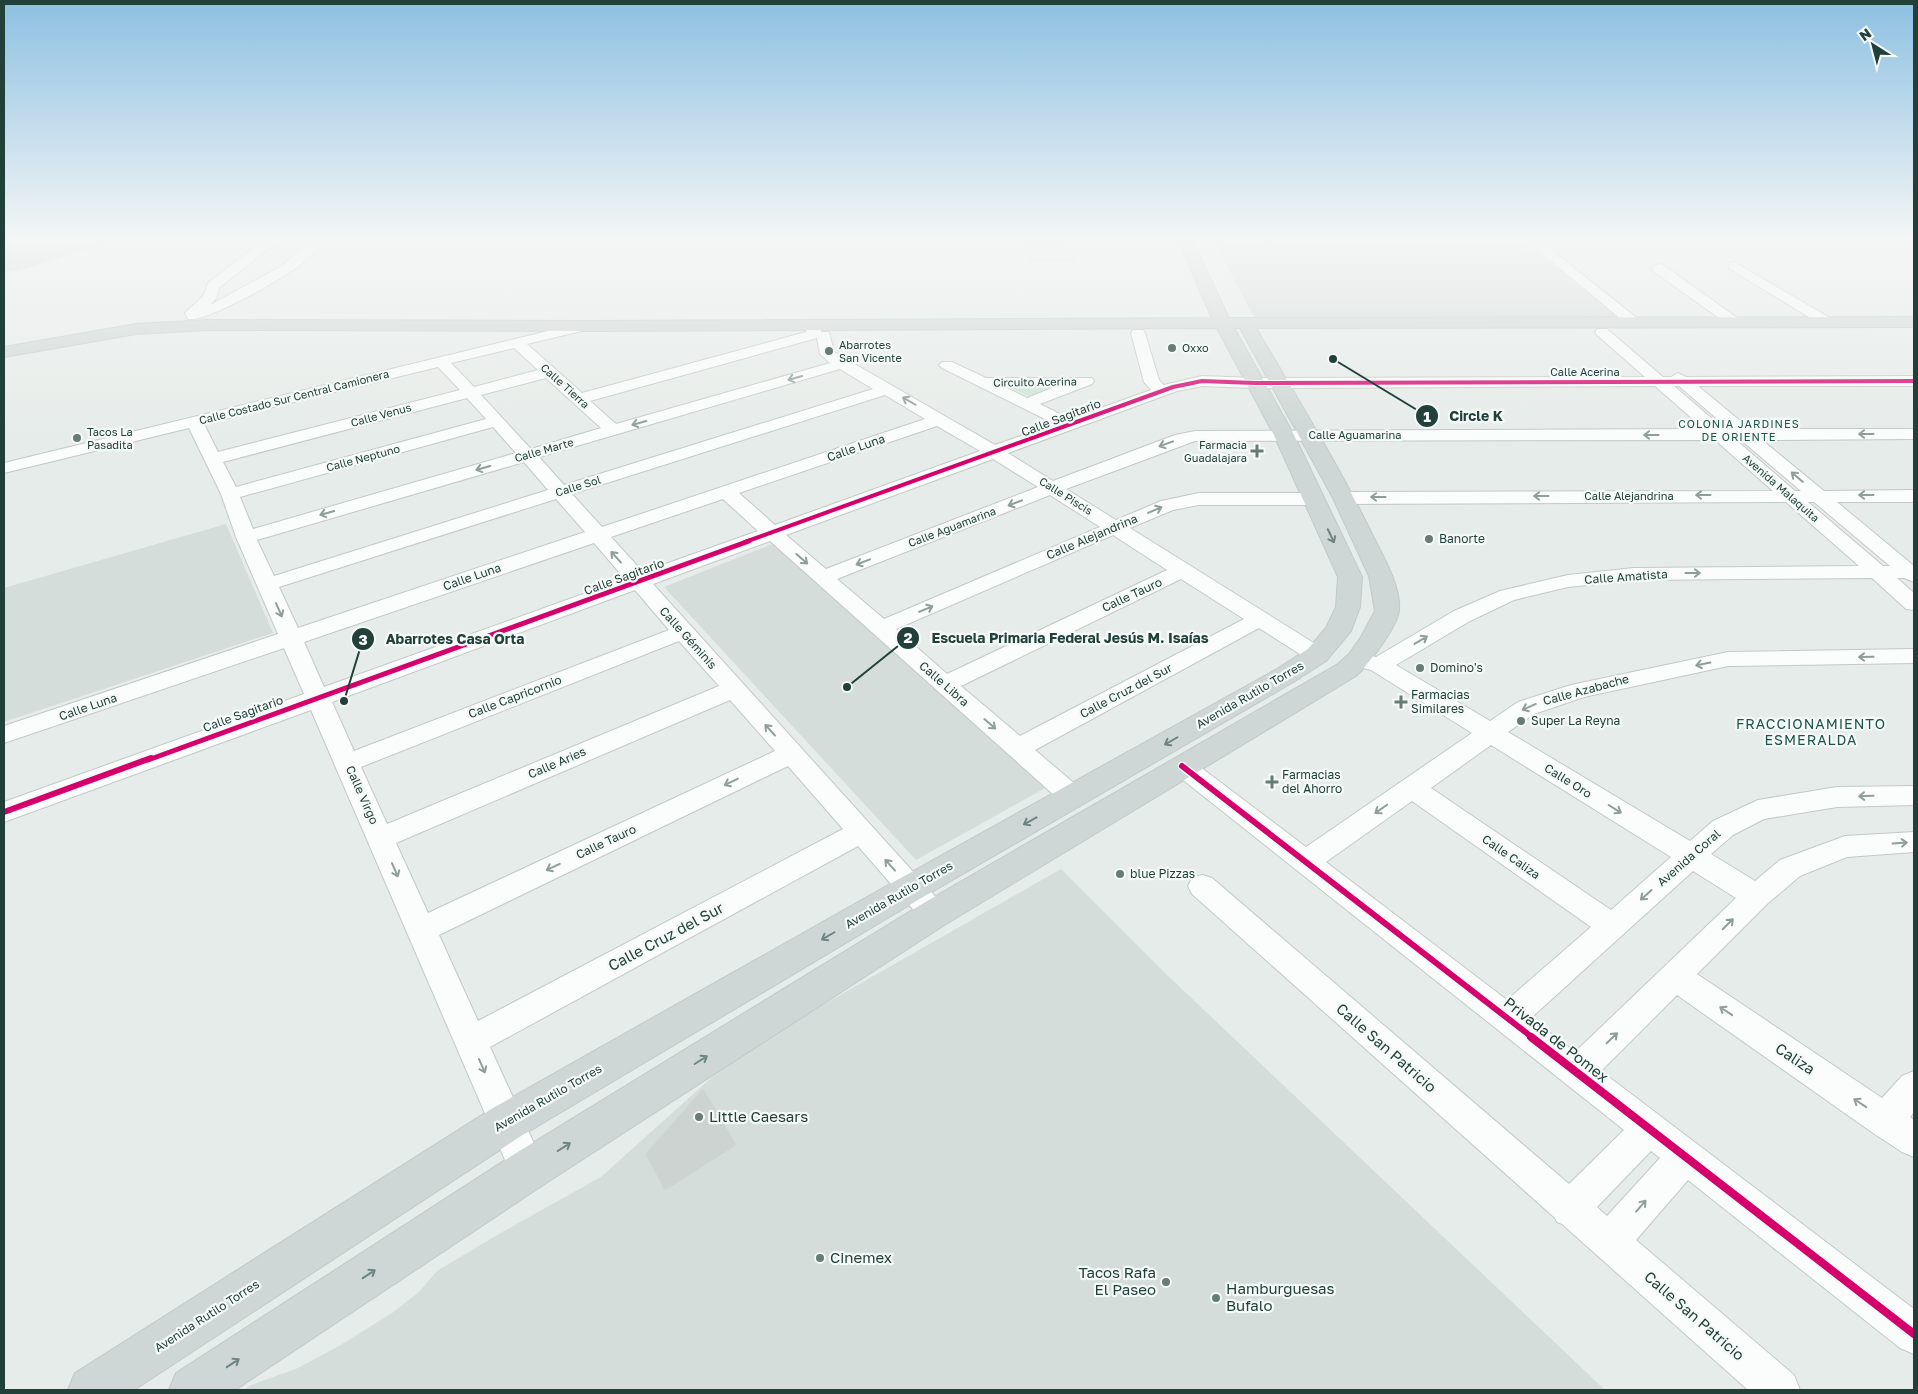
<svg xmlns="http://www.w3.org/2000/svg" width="1918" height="1394" font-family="'Golos Text',sans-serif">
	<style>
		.built { fill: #d4ddd9 }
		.green { fill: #cfe5d6 }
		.building { fill: #cdd3d1; stroke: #cfd5d2 }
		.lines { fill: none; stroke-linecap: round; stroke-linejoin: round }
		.minor-casing { stroke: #c3c9c6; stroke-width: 2 }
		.major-casing { stroke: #c2cac8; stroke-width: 2 }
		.minor { fill: #fbfcfc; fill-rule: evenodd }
		.major { fill: #ced7d5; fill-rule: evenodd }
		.cycleway-far3-casing { stroke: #f5faf8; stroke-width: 6 }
		.cycleway-far2-casing { stroke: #f5faf8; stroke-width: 8 }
		.cycleway-far1-casing { stroke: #f5faf8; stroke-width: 9 }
		.cycleway-casing { stroke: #f5faf8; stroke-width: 11 }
		.cycleway-far3 { stroke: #d6006c; stroke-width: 4 }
		.cycleway-far2 { stroke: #d6006c; stroke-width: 5 }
		.cycleway-far1 { stroke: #d6006c; stroke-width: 6 }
		.cycleway { stroke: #d6006c; stroke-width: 8 }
		.oneway { stroke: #8e9e9b }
		.oneway2 { stroke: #6f8480 }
		.poi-dot { fill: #677c77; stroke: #f5faf8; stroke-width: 2 }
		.labels { text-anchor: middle; stroke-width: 4.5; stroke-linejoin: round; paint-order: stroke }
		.far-poi-label { font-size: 11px; fill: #22403a; stroke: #f5faf8; text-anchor: start }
		.far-street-label { font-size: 11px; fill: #22403a; stroke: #f5faf8 }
		.far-neighbourhood-label { font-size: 11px; letter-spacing: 1px; fill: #1d5449; stroke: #f5faf8 }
		.street-label { font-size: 12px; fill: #22403a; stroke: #f5faf8 }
		.poi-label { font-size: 12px; fill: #22403a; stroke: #f5faf8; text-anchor: start }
		.neighbourhood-label { font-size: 14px; letter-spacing: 1px; fill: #1d5449; stroke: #f5faf8 }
		.near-street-label { font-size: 15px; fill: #22403a; stroke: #f5faf8 }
		.near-poi-label { font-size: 15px; fill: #22403a; stroke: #f5faf8; text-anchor: start }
		.leader { fill: none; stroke: #22403a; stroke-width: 2 }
		.callout-dot { fill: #22403a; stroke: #f5faf8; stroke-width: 2 }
		.mark-label { font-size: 15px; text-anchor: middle; font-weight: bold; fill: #fff }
		.callout-label { font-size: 14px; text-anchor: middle; font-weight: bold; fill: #22403a; stroke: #f5faf8; stroke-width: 4.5; stroke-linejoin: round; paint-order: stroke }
	</style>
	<rect width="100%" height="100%" fill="#e6ece9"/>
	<!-- built -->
	<path class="built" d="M1213,240H1522L1620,319H1255Z
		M226,524L273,633L4,722V588Z
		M780,541L1047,787L916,860L664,587Z
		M1061,869L1167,975L1605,1390H244L251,1385L298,1368L339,1346L392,1313L419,1292L437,1271L504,1231L601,1177L711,1078L777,1031Z"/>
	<!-- green -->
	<path class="green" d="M1022,240H1068L1075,262H1027Z
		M1062,384L1029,396L1005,386Z"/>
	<!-- building -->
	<path class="building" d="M38,240H103L104,244L19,270L4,272V249Z
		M703,1089L736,1145L665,1190L646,1154Z"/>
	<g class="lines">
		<!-- minor casing -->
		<g class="minor-casing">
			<path id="minor" d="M270,240H288L286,243L269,248L219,288L217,297L210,305L282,266L311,240H324C316,251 302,265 290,272C274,283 204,323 188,319L185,313L204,295L208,283L261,242Z
				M1526,240H1539L1638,319L1640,322L1638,325H1628Z
				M1734,262L1832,319L1834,322L1832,325H1822L1730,269L1728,266L1730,263Z
				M1658,264L1663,265L1739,319L1741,322L1739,325H1729L1653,271L1652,268Z
				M814,321L819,322L821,325V332H829L834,352L995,445L1055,424L942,368L939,365L942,362H952L986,378H1092L1094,381L1092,384L1040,404L1070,419L1151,390L1144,382L1131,333L1133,330H1143L1145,333L1159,380L1164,385L1202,376L1255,378L1645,377L1597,335L1595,332L1597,329H1607L1663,377H1671L1678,373L1686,377L1914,376V386H1698L1750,429H1914V439L1762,440L1824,491L1914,490V502H1837L1914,566V582L1904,578H1897L1914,593V610L1906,609L1872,578L1634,580L1568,587L1514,600L1470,621L1396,665L1490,721L1518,702L1571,685L1728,652L1914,649V663L1728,666L1584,697L1534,714L1508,732L1690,841L1713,821L1758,800L1837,787L1914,786V805L1837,807L1764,819L1733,835L1711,854L1755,881L1780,860L1845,836L1914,832V852L1847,857L1800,876L1767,904L1697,974L1882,1098L1902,1076L1914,1071V1112L1910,1117L1914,1120V1157L1902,1152L1873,1133L1677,995L1601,1071L1914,1309V1354L1900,1348L1688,1180L1636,1240L1794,1375L1800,1390H1748L1562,1224L1557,1222L1555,1218L1192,894L1188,886L1192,878L1202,875L1212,878L1569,1184L1624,1130L1173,772L1169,766L1173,760L1182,757L1191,760L1306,847L1472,733L1371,670L1359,667L1356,662L1359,657L1367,655L1376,657L1454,611L1500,591L1568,575L1634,568L1859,566L1786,502L1344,504L1337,502L1335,498L1337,494L1344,492L1773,491L1715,440L1195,441L1066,489L1116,520L1161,501L1199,493H1314L1321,495L1323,499L1321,503L1314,505H1199L1173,510L1130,528L1325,650L1328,655L1325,660L1317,662L1309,660L1259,628L1035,750L1082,790L1086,797L1082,804L1073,807L1064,804L770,541L653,584L944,906L949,914L944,922L934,926L924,922L858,846L490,1047L546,1170L541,1183L528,1188L515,1183L311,710L4,822V802L304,694L284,648L4,743V726L278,634L236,537L221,494L189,428L4,473V463L585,322L590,323L592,326L590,329L527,344L582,393L806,332L809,322ZM817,338L820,354L830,363L616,424L590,401ZM514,348L538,370L474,387L451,363ZM438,367L460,390L218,452L204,424ZM840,369L873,389L564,485L539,457ZM546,378L601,428L531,449L481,395ZM1057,386L1027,398L1005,387ZM1202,386L1255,388L1655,386L1704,429L1195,431L1175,435L1053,481L1008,453L1177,391ZM1674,386H1679L1729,429H1724ZM885,395L925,419L602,527L572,494ZM467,398L486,419L236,487L223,462ZM937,426L980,451L775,525L739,493ZM493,427L516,453L253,529L240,497ZM1736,440H1741L1801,491H1795ZM993,459L1038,487L826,569L786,535ZM524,462L548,490L274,576L257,540ZM1050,495L1100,527L884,619L837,579ZM556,499L585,532L298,628L279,587ZM723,499L758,531L643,572L611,537ZM1808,502H1814L1890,566H1883ZM1113,535L1167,570L947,674L896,629ZM594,543L625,579L324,687L304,642ZM1181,579L1244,619L1020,736L961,686ZM635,590L669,630L354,751L332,702ZM679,641L719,686L387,824L361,767ZM730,700L775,751L428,913L396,843ZM1491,745L1671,857L1611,910L1431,788ZM788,766L843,829L478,1021L439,935ZM1412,801L1591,927L1507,1000L1326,862ZM1693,871L1736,898L1575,1052L1531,1018ZM1651,1151L1660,1158L1607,1216L1597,1207Z"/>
		</g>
		<!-- major casing -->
		<g class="major-casing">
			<path id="major" d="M1178,240H1192L1229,318L1914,317V327L1256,328C1296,396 1338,464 1373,536C1383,556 1401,587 1399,610C1398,626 1368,665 1356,676L946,924L543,1185L235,1390H169L176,1373L513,1155L922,904L1338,664L1349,654L1361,637L1375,611L1369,576L1333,498L1240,328H1234L1294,435L1362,577L1360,607L1351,631L1326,661L1295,681L923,897L521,1136L134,1390H68L75,1373L493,1108L899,879L1277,669L1308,649L1326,628L1336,607L1338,577L1274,435L1217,328L585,331L208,330L136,334L4,357V347L136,324L208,320L585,321L1212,318Z"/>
		</g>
		<!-- minor -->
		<use href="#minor" class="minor"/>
		<!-- major -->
		<use href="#major" class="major"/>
		<!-- cycleway-far3 casing -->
		<g class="cycleway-far3-casing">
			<path id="cycleway-far3" d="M745,542L1173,387L1202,381L1255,383L1914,381"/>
		</g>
		<!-- cycleway-far2 casing -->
		<g class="cycleway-far2-casing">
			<path id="cycleway-far2" d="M148,760L749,541"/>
		</g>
		<!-- cycleway-far1 casing -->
		<g class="cycleway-far1-casing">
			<path id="cycleway-far1" d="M1182,766L1533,1038
				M4,812L151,758"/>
		</g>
		<!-- cycleway casing -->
		<g class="cycleway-casing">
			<path id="cycleway" d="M1531,1037L1914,1334"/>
		</g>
		<!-- cycleway-far3 -->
		<use href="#cycleway-far3" class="cycleway-far3"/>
		<!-- cycleway-far2 -->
		<use href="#cycleway-far2" class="cycleway-far2"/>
		<!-- cycleway-far1 -->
		<use href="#cycleway-far1" class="cycleway-far1"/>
		<!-- cycleway -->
		<use href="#cycleway" class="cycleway"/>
	</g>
	<!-- one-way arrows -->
	<defs><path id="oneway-shaft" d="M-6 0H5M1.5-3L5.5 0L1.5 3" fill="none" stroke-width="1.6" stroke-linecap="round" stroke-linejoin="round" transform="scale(1.25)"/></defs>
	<g class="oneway">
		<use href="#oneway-shaft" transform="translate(795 378) rotate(164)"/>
		<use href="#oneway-shaft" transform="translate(909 401) rotate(-150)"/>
		<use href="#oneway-shaft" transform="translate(639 423) rotate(164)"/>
		<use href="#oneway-shaft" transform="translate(1866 434) rotate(180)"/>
		<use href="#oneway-shaft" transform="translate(1651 435) rotate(180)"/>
		<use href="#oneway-shaft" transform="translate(1166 444) rotate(160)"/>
		<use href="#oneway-shaft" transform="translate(483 468) rotate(164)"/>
		<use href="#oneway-shaft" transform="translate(1797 477) rotate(-140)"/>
		<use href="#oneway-shaft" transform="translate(1703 495) rotate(180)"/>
		<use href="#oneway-shaft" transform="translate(1866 495) rotate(-180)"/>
		<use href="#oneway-shaft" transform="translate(1541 496) rotate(180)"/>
		<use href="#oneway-shaft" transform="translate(1378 497) rotate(180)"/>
		<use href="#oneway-shaft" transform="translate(1015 503) rotate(159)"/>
		<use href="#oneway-shaft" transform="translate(1155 510) rotate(-23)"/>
		<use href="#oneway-shaft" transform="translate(327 513) rotate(164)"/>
		<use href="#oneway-shaft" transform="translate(616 557) rotate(-132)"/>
		<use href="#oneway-shaft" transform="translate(802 559) rotate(41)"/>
		<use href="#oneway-shaft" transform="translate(863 562) rotate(159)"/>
		<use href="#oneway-shaft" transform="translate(1693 573)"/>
		<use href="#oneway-shaft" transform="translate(926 609) rotate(-23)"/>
		<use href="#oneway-shaft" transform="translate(279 610) rotate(66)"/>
		<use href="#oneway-shaft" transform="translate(1421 640) rotate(-31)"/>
		<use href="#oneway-shaft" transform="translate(1866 657) rotate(179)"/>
		<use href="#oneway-shaft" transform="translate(1703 664) rotate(169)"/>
		<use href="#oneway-shaft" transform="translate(1529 707) rotate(156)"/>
		<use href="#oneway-shaft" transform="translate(990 724) rotate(41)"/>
		<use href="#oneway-shaft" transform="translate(770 730) rotate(-132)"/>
		<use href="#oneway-shaft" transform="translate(731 782) rotate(155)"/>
		<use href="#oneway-shaft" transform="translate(1866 796) rotate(178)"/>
		<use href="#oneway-shaft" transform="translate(1381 809) rotate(145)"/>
		<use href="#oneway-shaft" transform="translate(1615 809) rotate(32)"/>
		<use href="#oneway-shaft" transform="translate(1900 843) rotate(-4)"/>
		<use href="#oneway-shaft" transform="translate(890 865) rotate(-132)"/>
		<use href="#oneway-shaft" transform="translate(553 867) rotate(155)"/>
		<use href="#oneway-shaft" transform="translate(395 870) rotate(66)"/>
		<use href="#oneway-shaft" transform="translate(1646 895) rotate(138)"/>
		<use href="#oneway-shaft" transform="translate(1728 924) rotate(-45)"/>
		<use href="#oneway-shaft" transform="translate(1726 1011) rotate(-146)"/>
		<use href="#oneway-shaft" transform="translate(1612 1038) rotate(-44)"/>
		<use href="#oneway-shaft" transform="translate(482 1066) rotate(66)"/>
		<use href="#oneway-shaft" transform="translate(1860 1103) rotate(-146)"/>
		<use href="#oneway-shaft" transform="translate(1641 1206) rotate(-49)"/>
	</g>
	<g class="oneway2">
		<use href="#oneway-shaft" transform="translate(1331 536) rotate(65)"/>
		<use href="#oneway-shaft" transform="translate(1171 741) rotate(150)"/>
		<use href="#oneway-shaft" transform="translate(1030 821) rotate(151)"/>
		<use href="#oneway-shaft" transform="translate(828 936) rotate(150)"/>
		<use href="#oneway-shaft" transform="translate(701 1060) rotate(-32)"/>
		<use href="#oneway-shaft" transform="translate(564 1147) rotate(-32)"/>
		<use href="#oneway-shaft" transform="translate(369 1274) rotate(-33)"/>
		<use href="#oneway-shaft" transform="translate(233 1363) rotate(-33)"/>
	</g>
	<!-- sky -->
	<linearGradient id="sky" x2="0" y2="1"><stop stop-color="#8dc0e2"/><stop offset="0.55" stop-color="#f4f6f5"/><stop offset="1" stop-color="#f4f6f5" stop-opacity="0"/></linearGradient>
	<rect width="1918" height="435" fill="url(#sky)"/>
	<!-- markers -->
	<g class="poi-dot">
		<circle cx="1172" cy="348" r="5"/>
		<circle cx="829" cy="351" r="5"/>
		<circle cx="77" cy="438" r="5"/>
		<path d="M1254.5 443.5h5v5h5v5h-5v5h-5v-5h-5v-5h5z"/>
		<circle cx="1429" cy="539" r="5"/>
		<circle cx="1420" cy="668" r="5"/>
		<path d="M1398.5 694.5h5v5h5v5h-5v5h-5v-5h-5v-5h5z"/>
		<circle cx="1521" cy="721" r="5"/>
		<path d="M1269.5 774.5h5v5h5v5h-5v5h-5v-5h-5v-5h5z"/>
		<circle cx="1120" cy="874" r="5"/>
		<circle cx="699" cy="1117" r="5"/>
		<circle cx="820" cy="1258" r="5"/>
		<circle cx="1166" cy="1282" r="5"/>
		<circle cx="1216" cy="1298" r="5"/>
	</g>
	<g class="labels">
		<!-- far-poi labels -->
		<g class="far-poi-label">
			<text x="839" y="349">Abarrotes<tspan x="839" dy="13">San Vicente</tspan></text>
			<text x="1182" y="352">Oxxo</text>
			<text x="87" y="436">Tacos La<tspan x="87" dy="13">Pasadita</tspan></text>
			<text x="1247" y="449" text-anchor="end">Farmacia<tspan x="1247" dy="13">Guadalajara</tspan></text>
		</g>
		<!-- far-street labels -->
		<g class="far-street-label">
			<text x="1585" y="376">Calle Acerina</text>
			<text transform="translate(1035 382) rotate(-1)" y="4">Circuito Acerina</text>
			<text transform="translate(565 386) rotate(42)" y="4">Calle Tierra</text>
			<text transform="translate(294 397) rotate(-14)" y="4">Calle Costado Sur Central Camionera</text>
			<text transform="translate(381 415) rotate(-15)" y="4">Calle Venus</text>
			<text x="1355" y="439">Calle Aguamarina</text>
			<text transform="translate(544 450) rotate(-16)" y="4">Calle Marte</text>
			<text transform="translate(363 458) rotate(-15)" y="4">Calle Neptuno</text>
			<text transform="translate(578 486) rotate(-17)" y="4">Calle Sol</text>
			<text transform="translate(1781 488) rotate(41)" y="4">Avenida Malaquita</text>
			<text transform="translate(1066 496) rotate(32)" y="4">Calle Piscis</text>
			<text x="1629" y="500">Calle Alejandrina</text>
			<text transform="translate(952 527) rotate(-21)" y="4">Calle Aguamarina</text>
		</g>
		<!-- far-neighbourhood labels -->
		<g class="far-neighbourhood-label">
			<text x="1739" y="428">COLONIA JARDINES<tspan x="1739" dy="13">DE ORIENTE</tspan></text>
		</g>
		<!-- street labels -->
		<g class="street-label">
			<text transform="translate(1061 418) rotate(-21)" y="4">Calle Sagitario</text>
			<text transform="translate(856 448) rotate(-19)" y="4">Calle Luna</text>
			<text transform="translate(1092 537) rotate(-23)" y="4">Calle Alejandrina</text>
			<text transform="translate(472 577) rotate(-19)" y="4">Calle Luna</text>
			<text transform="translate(624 577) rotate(-20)" y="4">Calle Sagitario</text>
			<text transform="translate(1626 577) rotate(-4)" y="4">Calle Amatista</text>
			<text transform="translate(1132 595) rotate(-25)" y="4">Calle Tauro</text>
			<text transform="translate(688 638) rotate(48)" y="4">Calle Géminis</text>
			<text transform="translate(944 684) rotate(41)" y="4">Calle Libra</text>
			<text transform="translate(1586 690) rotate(-15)" y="4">Calle Azabache</text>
			<text transform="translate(1126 691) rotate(-28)" y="4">Calle Cruz del Sur</text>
			<text transform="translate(1250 695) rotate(-30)" y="4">Avenida Rutilo Torres</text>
			<text transform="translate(515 697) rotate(-21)" y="4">Calle Capricornio</text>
			<text transform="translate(88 707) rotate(-19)" y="4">Calle Luna</text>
			<text transform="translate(243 714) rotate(-20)" y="4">Calle Sagitario</text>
			<text transform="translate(557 763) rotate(-23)" y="4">Calle Aries</text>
			<text transform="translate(1568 781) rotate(32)" y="4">Calle Oro</text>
			<text transform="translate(362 795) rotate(66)" y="4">Calle Virgo</text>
			<text transform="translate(606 842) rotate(-25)" y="4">Calle Tauro</text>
			<text transform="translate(1511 857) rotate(35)" y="4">Calle Caliza</text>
			<text transform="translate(1689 858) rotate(-41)" y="4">Avenida Coral</text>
			<text transform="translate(899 895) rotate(-30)" y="4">Avenida Rutilo Torres</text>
			<text transform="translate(548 1098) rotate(-30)" y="4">Avenida Rutilo Torres</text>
			<text transform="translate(207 1316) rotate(-33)" y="4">Avenida Rutilo Torres</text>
		</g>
		<!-- poi labels -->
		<g class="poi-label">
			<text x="1439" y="543">Banorte</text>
			<text x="1430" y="672">Domino's</text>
			<text x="1411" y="699">Farmacias<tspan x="1411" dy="14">Similares</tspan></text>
			<text x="1531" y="725">Super La Reyna</text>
			<text x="1282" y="779">Farmacias<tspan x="1282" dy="14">del Ahorro</tspan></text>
			<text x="1130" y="878">blue Pizzas</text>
		</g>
		<!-- neighbourhood labels -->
		<g class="neighbourhood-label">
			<text x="1811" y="729">FRACCIONAMIENTO<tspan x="1811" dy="16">ESMERALDA</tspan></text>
		</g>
		<!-- near-street labels -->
		<g class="near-street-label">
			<text transform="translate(666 937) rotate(-28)" y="5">Calle Cruz del Sur</text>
			<text transform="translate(1556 1040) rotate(38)" y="5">Privada de Pomex</text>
			<text transform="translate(1386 1048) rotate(41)" y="5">Calle San Patricio</text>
			<text transform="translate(1795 1059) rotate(34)" y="5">Caliza</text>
			<text transform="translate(1694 1316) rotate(41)" y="5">Calle San Patricio</text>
		</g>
		<!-- near-poi labels -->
		<g class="near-poi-label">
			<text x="709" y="1122">Little Caesars</text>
			<text x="830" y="1263">Cinemex</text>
			<text x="1156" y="1278" text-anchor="end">Tacos Rafa<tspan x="1156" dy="17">El Paseo</tspan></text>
			<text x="1226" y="1294">Hamburguesas<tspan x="1226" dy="17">Bufalo</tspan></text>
		</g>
	</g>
	<!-- callouts -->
	<path class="leader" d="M1333 359L1427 416M847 687L908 638M344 701L363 639"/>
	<g class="callout-dot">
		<circle cx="1333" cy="359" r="5"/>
		<circle cx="847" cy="687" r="5"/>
		<circle cx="344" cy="701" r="5"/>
		<circle cx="1427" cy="416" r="12"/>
		<circle cx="908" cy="638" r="12"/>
		<circle cx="363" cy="639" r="12"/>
	</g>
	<g class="mark-label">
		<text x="1427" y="422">1</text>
		<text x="908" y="643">2</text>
		<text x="363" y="645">3</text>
	</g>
	<g class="callout-label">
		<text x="1476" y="421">Circle K</text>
		<text x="1070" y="643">Escuela Primaria Federal Jesús M. Isaías</text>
		<text x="455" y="644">Abarrotes Casa Orta</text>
	</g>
	<!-- border -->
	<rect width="1918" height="1394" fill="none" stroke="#22403a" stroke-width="10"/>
	<!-- north arrow -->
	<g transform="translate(1873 45) rotate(324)" stroke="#f5faf8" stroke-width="4" paint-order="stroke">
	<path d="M0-4L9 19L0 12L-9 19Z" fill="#22403a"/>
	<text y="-8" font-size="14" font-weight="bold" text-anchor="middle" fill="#22403a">N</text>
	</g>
</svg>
